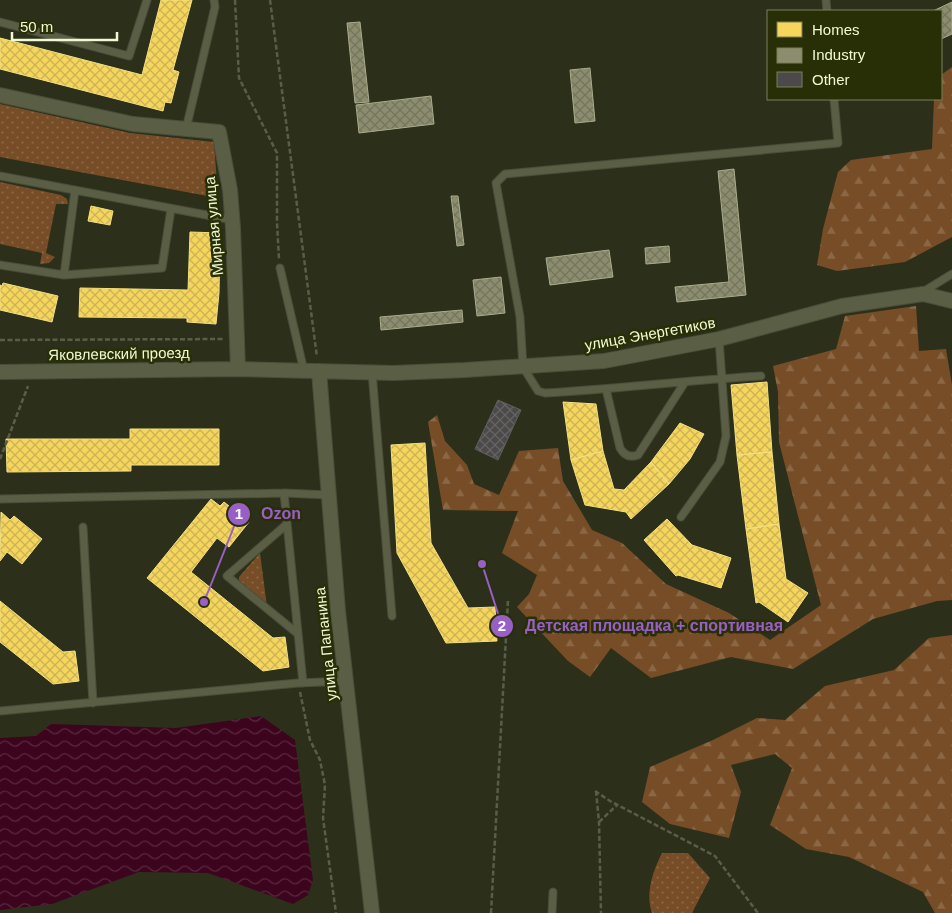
<svg xmlns="http://www.w3.org/2000/svg" width="952" height="913" font-family="Helvetica,sans-serif">
	<style>
		.grass { fill: url(#grass-dots) }
		.forest { fill: url(#forest-firs) }
		.water { fill: url(#water-waves) }
		.homes { fill: url(#homes-cross-hatch); stroke: #f4e080 }
		.industry { fill: url(#industry-cross-hatch); stroke: #aaad8c }
		.building { fill: url(#building-cross-hatch); stroke: #5f5d60 }
		.lines { fill: none; stroke-linecap: round; stroke-linejoin: round }
		.lane-casing { stroke: #4a4d3a; stroke-width: 9 }
		.street-casing { stroke: #4a4d3a; stroke-width: 16 }
		.path { stroke: #5a5e49; stroke-width: 2.5; stroke-dasharray: 5 2.5; stroke-linecap: butt }
		.lane { stroke: #595e44; stroke-width: 7 }
		.street { stroke: #595e44; stroke-width: 14 }
		.labels { text-anchor: middle; stroke-width: 5; stroke-linejoin: round; paint-order: stroke }
		.street-label { font-size: 15px; fill: #f0f9d3; stroke: #282f06 }
		.leader { fill: none; stroke: #985fc4; stroke-width: 2 }
		.callout-dot { fill: #985fc4; stroke: #282f06; stroke-width: 2 }
		.mark-label { font-size: 15px; text-anchor: middle; font-weight: bold; fill: #fff }
		.callout-label { font-size: 16px; text-anchor: middle; font-weight: bold; fill: #985fc4; stroke: #282f06; stroke-width: 5; stroke-linejoin: round; paint-order: stroke }
	</style>
	<defs>
		<pattern id="grass-dots" width="8" height="8" patternUnits="userSpaceOnUse" patternTransform="scale(1.25)"><rect width="8" height="8" fill="#774d27"/><path d="M2 2h.1M6 6h.1" fill="none" stroke="#8b6745" stroke-width="1.8" stroke-linecap="round"/></pattern>
		<pattern id="forest-firs" width="22" height="20" patternUnits="userSpaceOnUse" patternTransform="scale(1.25)"><rect width="22" height="20" fill="#774d27"/><path d="M5 1l3.5 6h-7zM16 11l3.5 6h-7z" fill="#8b6745"/></pattern>
		<pattern id="water-waves" width="16" height="10" patternUnits="userSpaceOnUse" patternTransform="scale(1.25)"><rect width="16" height="10" fill="#3d041e"/><path d="M0 5q4-4 8 0t8 0" fill="none" stroke="#59293e"/></pattern>
		<pattern id="homes-cross-hatch" width="8" height="8" patternUnits="userSpaceOnUse" patternTransform="scale(1.25)"><rect width="8" height="8" fill="#f6d55c"/><path d="M0 0l8 8M0 8l8-8" fill="none" stroke="#cab255"/></pattern>
		<pattern id="industry-cross-hatch" width="8" height="8" patternUnits="userSpaceOnUse" patternTransform="scale(1.25)"><rect width="8" height="8" fill="#8c8c6e"/><path d="M0 0l8 8M0 8l8-8" fill="none" stroke="#74755e"/></pattern>
		<pattern id="building-cross-hatch" width="8" height="8" patternUnits="userSpaceOnUse" patternTransform="scale(1.25)"><rect width="8" height="8" fill="#4b4949"/><path d="M0 0l8 8M0 8l8-8" fill="none" stroke="#656462"/></pattern>
	</defs>
	<rect width="100%" height="100%" fill="#2c301a"/>
	<!-- grass -->
	<path class="grass" d="M0,104L130,133L214,142L218,198L0,157Z
		M0,182L61,195L67,199L68,204H56L46,253L55,257L49,263L40,264L42,253L0,244Z
		M260,553L267,607L239,584V577Z
		M662,853H688L710,878L692,913H652C645,893 653,871 662,853Z"/>
	<!-- forest -->
	<path class="forest" d="M952,67V237L905,262L837,271L817,265L823,229L838,172L851,160L932,149L934,99H941V75Z
		M916,306L919,351L946,349L952,385V600L937,601L873,619L793,669L731,657L651,678L611,648L590,677L568,661L517,607L529,594L537,575L502,553L518,511L443,510L428,422L437,415L445,441L467,465L474,484L499,495L519,451L558,448L563,481L592,530L622,543L666,584L729,613L770,640L821,605L779,442L778,392L773,366L836,349L845,316Z
		M952,635V913H935L923,892L849,857L806,849L770,825L792,768L775,754L731,765L741,792L729,838L670,824L642,802L650,767L713,740L757,718L785,720L825,686L894,670L929,638Z"/>
	<!-- water -->
	<path class="water" d="M261,716L295,740L313,880L308,895L293,904L208,873L139,872L52,904L0,910V738L36,736L51,724L176,728Z"/>
	<!-- homes -->
	<path class="homes" d="M161,0H192L173,70L179,72L171,103L165,102L163,111L0,69V38L142,75Z
		M91,206L113,211L110,225L88,221Z
		M190,232L220,233L219,293L216,324L187,322V318L79,317L80,288L188,290Z
		M3,283L58,296L52,322L0,310V285L2,286Z
		M767,382L772,452L737,455L731,385Z
		M563,402L596,404L603,451L571,460Z
		M680,423L704,434L690,459L669,484L651,462Z
		M130,429H219V465H131V471L7,472L6,439H130Z
		M425,443L431,543L468,608L495,607L497,641L446,643L397,553L391,445Z
		M603,451L614,489L624,490L651,462L669,484L631,519L626,512L585,505L571,460Z
		M772,452L779,524L746,529L737,455Z
		M211,499L220,506L224,502L249,522L229,547L217,538L191,572L273,638L285,637L289,667L263,671L147,578Z
		M1,512L10,520L14,516L42,539L22,564L7,552L0,561Z
		M667,519L692,545L731,558L721,588L678,575L676,576L644,540Z
		M779,524L786,579L808,593L788,622L759,602L756,603L746,529Z
		M0,601L63,652L75,651L79,681L53,684L0,642Z"/>
	<!-- industry -->
	<path class="industry" d="M952,2V34L941,39V11H933Z
		M360,22L369,102L355,103L347,23Z
		M590,68L595,121L575,123L570,70Z
		M431,96L434,124L359,133L356,105Z
		M734,169L746,295L677,302L675,287L729,282L718,171Z
		M451,196H458L464,245L457,246Z
		M669,246L670,262L646,264L645,248Z
		M609,250L613,277L550,285L546,258Z
		M501,277L505,313L477,316L473,280Z
		M462,310L463,322L381,330L380,317Z"/>
	<!-- building -->
	<path class="building" d="M498,400L521,410L498,460L475,449Z"/>
	<g class="lines">
		<!-- lane casing -->
		<g class="lane-casing">
			<path id="lane" d="M826,0L827,11
				M0,22L129,56L147,0
				M186,129L215,7L214,0
				M0,176L233,220
				M75,190L64,275L162,268L171,209
				M0,265L64,275
				M280,268L304,371
				M921,293L952,274
				M372,372L392,616
				M761,376C689,380 617,389 545,393L538,391L523,367L520,317L496,183L505,174L838,143L834,99
				M606,389L620,448C624,455 630,458 638,455L685,382
				M284,493L303,683
				M0,499L284,493L329,495
				M681,517L720,462L726,436L719,339
				M287,524L227,576L298,634
				M83,527L93,703
				M0,711L298,683L346,681
				M552,913L553,892"/>
		</g>
		<!-- street casing -->
		<g class="street-casing">
			<path id="street" d="M0,95L133,124L219,132L230,190L233,228L238,369L393,373L465,370L604,361L719,339L842,306L923,294L952,301
				M319,371L338,611L372,913
				M0,372L238,369"/>
		</g>
		<!-- path -->
		<path class="path" d="M235,0L239,78L277,153V223L279,259
			M270,0L317,357
			M0,340L223,339
			M0,459L28,386
			M300,692L310,740L320,760L325,785L323,818L336,913
			M595,791L610,801L715,856L758,913
			M596,791L599,822L601,913
			M599,822L617,805
			M491,913L508,600"/>
		<!-- lane -->
		<use href="#lane" class="lane"/>
		<!-- street -->
		<use href="#street" class="street"/>
	</g>
	<g class="labels">
		<!-- street labels -->
		<g class="street-label">
			<text transform="translate(214 226) rotate(-95)" y="5">Мирная улица</text>
			<text transform="translate(650 334) rotate(-10)" y="5">улица Энергетиков</text>
			<text transform="translate(119 354) rotate(-1)" y="5">Яковлевский проезд</text>
			<text transform="translate(326 644) rotate(-96)" y="5">улица Папанина</text>
		</g>
	</g>
	<!-- callouts -->
	<path class="leader" d="M204 602L239 514M482 564L502 626"/>
	<g class="callout-dot">
		<circle cx="204" cy="602" r="5"/>
		<circle cx="482" cy="564" r="5"/>
		<circle cx="239" cy="514" r="12"/>
		<circle cx="502" cy="626" r="12"/>
	</g>
	<g class="mark-label">
		<text x="239" y="519">1</text>
		<text x="502" y="631">2</text>
	</g>
	<g class="callout-label">
		<text x="281" y="519">Ozon</text>
		<text x="654" y="631">Детская площадка + спортивная</text>
	</g>
	<!-- legend -->
	<rect x="767" y="10" width="175" height="90" fill="#282f06" stroke="#788058"/>
	<rect x="777" y="22" width="25" height="15" fill="#f6d55c" stroke="#788058"/>
	<text x="812" y="35" font-size="15" fill="#f0f9d3">Homes</text>
	<rect x="777" y="48" width="25" height="15" fill="#8c8c6e" stroke="#788058"/>
	<text x="812" y="60" font-size="15" fill="#f0f9d3">Industry</text>
	<rect x="777" y="72" width="25" height="15" fill="#4b4949" stroke="#788058"/>
	<text x="812" y="85" font-size="15" fill="#f0f9d3">Other</text>
	<!-- scale -->
	<path d="M12 32v8h105v-8" fill="none" stroke="#f0f9d3" stroke-width="2.5"/>
	<text x="20" y="32" font-size="15" fill="#f0f9d3" stroke="#282f06" stroke-width="4" paint-order="stroke">50 m</text>
</svg>
